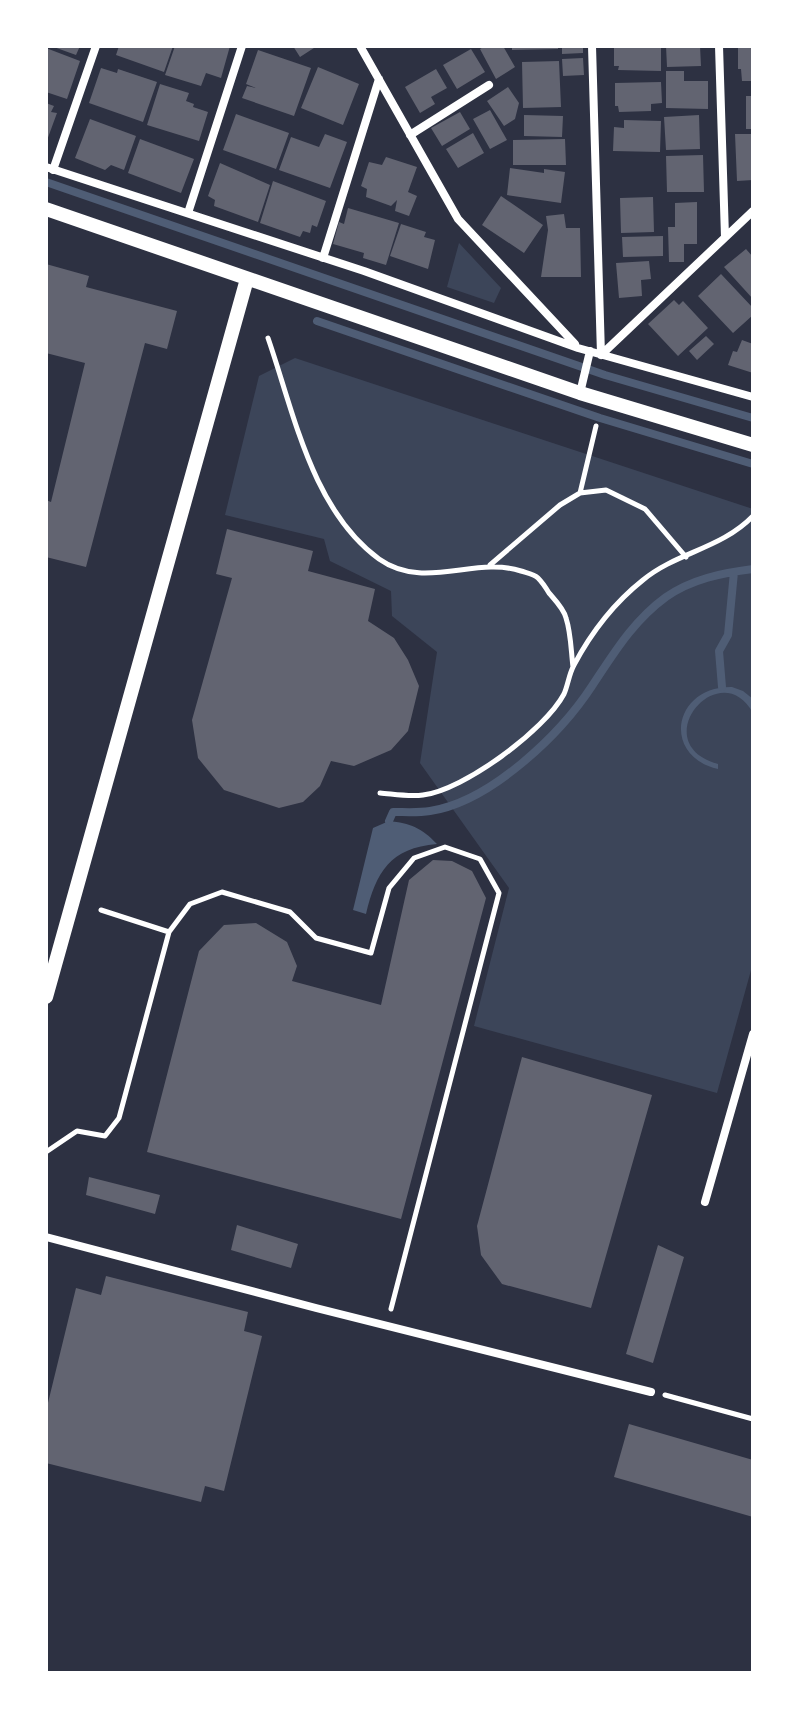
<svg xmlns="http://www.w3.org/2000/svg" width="799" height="1719" font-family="Bitter,serif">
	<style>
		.green { fill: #3c4559 }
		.water { fill: #4f5d75 }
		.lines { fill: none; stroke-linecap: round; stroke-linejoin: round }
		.stream { stroke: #4f5d75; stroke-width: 8 }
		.building { fill: #626471 }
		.path { stroke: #fff; stroke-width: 5 }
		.minor { stroke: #fff; stroke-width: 8 }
		.tertiary { stroke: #fff; stroke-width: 14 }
	</style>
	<rect width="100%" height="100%" fill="#2d3142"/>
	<!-- green -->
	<path class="green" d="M459,243L501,288L494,303L447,287Z
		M295,358L753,509V963L717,1093L474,1026L509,888L420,763L437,652L392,616L391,591L330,561L324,539L225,515L259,376Z"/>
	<!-- water -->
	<path class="water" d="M732,687L743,691L753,699V713C720,653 644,743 718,764V769C661,756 673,686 732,687Z
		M389,821C410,823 422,828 437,844C390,848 376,872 366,914L353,910L373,828Z"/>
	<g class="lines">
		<!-- stream -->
		<path class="stream" d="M46,182L605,375L753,418
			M317,321L600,418L753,464
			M722,687L719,651L728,635L734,572
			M389,821L393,812C405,812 418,813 430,811C490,802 560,735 592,686C614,653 633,621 666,597C692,579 722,573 753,569"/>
	</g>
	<!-- building -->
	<path class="building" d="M51,46H80L76,55Z
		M119,46H173L164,72L116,55Z
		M175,46H230L221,78L206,73L201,86L165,75Z
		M293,46H317L300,57Z
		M485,46H503L515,67L496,79L480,49Z
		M512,46H558V49L512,50Z
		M562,46H583V53L562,54Z
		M614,46H661V71L618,70L619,66H614Z
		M666,46H700L701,66L667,67Z
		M738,46H753V81H742L741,69H738Z
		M46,48L80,61L67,99L46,92Z
		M471,49L485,72L457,89L443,65Z
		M258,50L311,68L294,116L242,98L247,86L256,88L246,84Z
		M583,58L584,75L563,76L562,59Z
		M559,61L561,107L523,108L522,62Z
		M318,67L359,84L343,125L301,108Z
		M101,68L117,73L118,69L157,82L143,122L89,103Z
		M436,69L447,88L431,97L435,104L420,113L405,87Z
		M666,71H684V81H708V109L666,108Z
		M661,82L662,103L651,104V111L619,112L618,106H615V83Z
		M160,84L189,93L186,101L194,104L193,107L208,112L199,141L147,125Z
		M508,87L519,103L515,119L504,126L487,101Z
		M746,96H753V129H746Z
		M46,103L54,106L51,112L57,113L46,143Z
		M490,110L507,140L490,149L473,119Z
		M460,112L470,129L442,146L431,128Z
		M236,114L289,133L276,169L223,150Z
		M524,115L563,116L562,137L524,136Z
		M699,115L700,149L666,150L664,117Z
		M90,119L136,136L124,170L111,165L105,170L75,158Z
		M624,120L661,121L660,152L613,151L614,127L624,128Z
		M473,133L484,153L458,168L446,149Z
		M325,134L347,142L330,188L279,170L291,137L319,147Z
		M735,134H753V180L737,181Z
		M140,139L194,159L181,193L128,173Z
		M565,139L566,165H513V140Z
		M703,155L704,192H667L666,156Z
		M386,157L417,167L408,192L417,196L409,216L395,211L397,200L391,206L366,197L367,189L361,186L369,162L382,165Z
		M220,163L270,185L258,222L214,206L215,200L208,196Z
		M510,168L544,173V169L565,172L561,203L507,195Z
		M273,181L326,201L317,227L312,225L310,233L303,231L300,237L260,223Z
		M501,196L543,225L524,253L482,225Z
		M653,197L654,232L621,233L620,198Z
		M697,202V244H684V262H669L668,227H675V203Z
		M348,208L399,223L386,265L363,258L364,253L333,244L339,222L344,224Z
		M564,214L566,228H580L581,277H541L548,230L546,216Z
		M401,224L426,232L424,237L435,240L428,269L390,256Z
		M663,236V256L623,257L622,237Z
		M746,249L753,257V299L724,267Z
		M649,261L651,279L641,280L642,296L619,298L616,263Z
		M46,264L89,276L86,287L177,311L167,349L145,343L86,567L46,557V500L51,502L85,363L46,353Z
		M721,274L753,308V315L733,333L698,296Z
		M674,300L679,305L683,301L708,328L678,356L648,324Z
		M706,336L714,344L697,360L689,351Z
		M742,340L753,344V373L728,365L733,351L737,352Z
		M227,529L313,551L308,571L375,589L368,621L394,638L408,660L419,686L408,731L391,750L354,766L331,761L320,786L303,802L279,808L224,790L198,758L192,720L232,578L216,574Z
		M433,860L452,861L472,871L486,898L401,1219L147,1152L199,951L224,925L256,923L287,942L297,966L292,981L381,1005L409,880Z
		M522,1057L652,1095L591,1308L502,1284L481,1255L477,1226Z
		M89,1177L160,1195L155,1214L86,1195Z
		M237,1225L298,1244L291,1268L231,1250Z
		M658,1245L684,1257L653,1363L626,1354Z
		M106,1276L248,1312L244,1331L262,1336L224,1491L205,1486L201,1502L46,1463V1411L76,1288L101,1295Z
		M629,1424L753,1460V1517L614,1477Z"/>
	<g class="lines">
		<!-- path -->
		<path class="path" d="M268,338C294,413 312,510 379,559C424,591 475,556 521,571C527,573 534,574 538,578C542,582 546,588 549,593C555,600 564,609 566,618C571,633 571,651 573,667
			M580,493L596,426
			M490,565L560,505L580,493L606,490L645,509L686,557
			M380,793C393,794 409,797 423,795C464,790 545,730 564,694C568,685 569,674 574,665C591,633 614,603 643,580C677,552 721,549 753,516
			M169,932L190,904L222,892L290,912L316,938L371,953L389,888L414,858L445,847L480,859L499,893L391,1309
			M46,1152L77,1131L105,1136L119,1118L169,932L101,910
			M665,1395L753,1419"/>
		<!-- minor -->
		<path class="minor" d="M360,46L458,219L575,344
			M592,46L601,355
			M719,46L725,237
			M410,135L489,85
			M46,167L364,271L578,348L753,397
			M53,170L96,46
			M188,213L242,46
			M323,258L379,79
			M601,355L753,211
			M580,393L590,351
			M705,1202L753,1034
			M46,1237L316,1308L651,1392"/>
		<!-- tertiary -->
		<path class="tertiary" d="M46,209L580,393L753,445
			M46,997L247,279"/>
	</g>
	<!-- border -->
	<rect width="799" height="1719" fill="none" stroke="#ffffff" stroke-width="96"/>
</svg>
